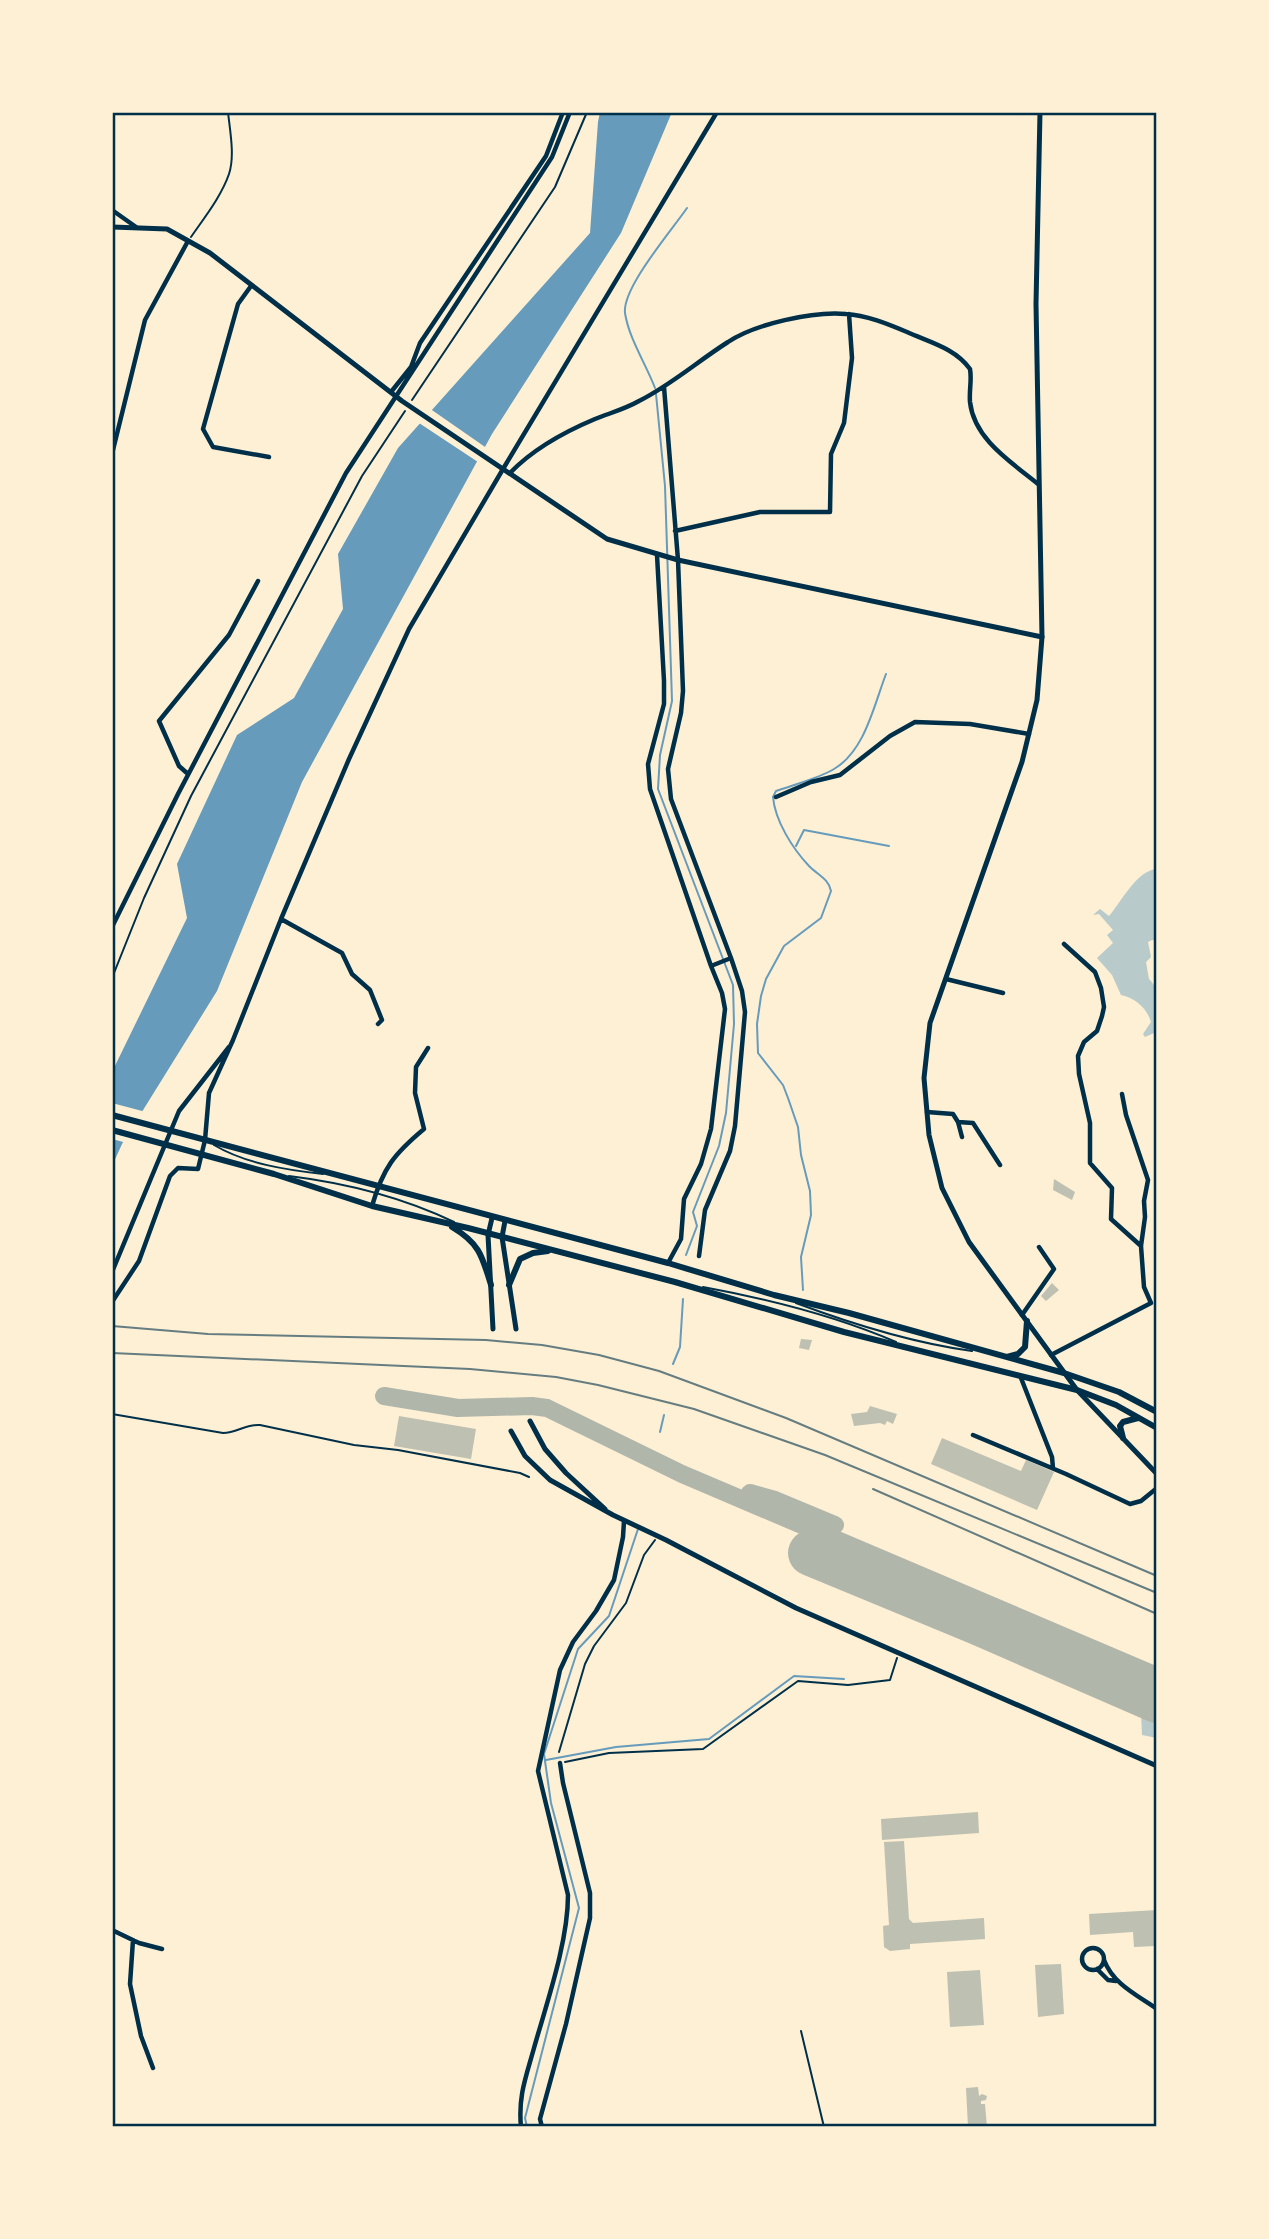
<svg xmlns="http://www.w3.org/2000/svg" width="1269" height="2239" font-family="'Work Sans',sans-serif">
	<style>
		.green { fill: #b9caca }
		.water { fill: #669bbc }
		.pier { fill: #fdf0d5 }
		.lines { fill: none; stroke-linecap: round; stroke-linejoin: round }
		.stream { stroke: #669bbc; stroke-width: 2 }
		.taxiway { stroke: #b1b6ab; stroke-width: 18 }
		.runway { stroke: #b1b6ab; stroke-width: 46 }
		.building { fill: #bec0b2 }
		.path { stroke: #003049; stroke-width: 2 }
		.service { stroke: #003049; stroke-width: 2 }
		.minor { stroke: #003049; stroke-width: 4.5 }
		.tertiary { stroke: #003049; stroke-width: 5 }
		.secondary { stroke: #003049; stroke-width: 5 }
		.primary { stroke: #003049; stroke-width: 6 }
		.rail { stroke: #657d81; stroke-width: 2 }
		.neatline { fill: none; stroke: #003049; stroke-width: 2.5 }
	</style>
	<rect width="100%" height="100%" fill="#fdf0d5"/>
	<!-- green -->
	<path class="green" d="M1157,869V941L1152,940L1148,942L1151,957L1146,962L1149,979C1163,991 1157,1019 1157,1035L1154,1033L1145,1037L1143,1034L1151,1022C1147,1008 1135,998 1121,995L1112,975L1097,958L1113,943L1107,935L1113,930L1099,914L1093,915L1100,909L1109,916C1121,902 1137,870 1157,869Z
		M1145,1706L1157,1711V1738L1142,1735L1141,1713Z"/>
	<!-- water -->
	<path class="water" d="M600,112H672L621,233L492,434L302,782L217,991L122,1144L112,1166V1072L187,918L177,864L237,735L294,698L343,609L338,554L398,448L590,233L598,122Z"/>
	<!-- pier -->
	<path class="pier" d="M429,408L488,449L481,464L416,421Z
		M112,1103L146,1112L127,1143L112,1139Z"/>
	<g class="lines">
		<!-- stream -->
		<path class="stream" d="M655,388C646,364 629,339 625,313C622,288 672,230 687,208
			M656,394L665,486L672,701L660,755L658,789L733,985L734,1024L726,1113L719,1146L693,1212L697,1226L686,1255
			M796,846L804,830L889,846
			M803,1290L801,1257L811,1215L810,1191L801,1155L798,1127L788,1098L783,1085L758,1053L757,1024L761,996L766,979L784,946L821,918L831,891C829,879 818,875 809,866C793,849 775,821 773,797L776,791L782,789C799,783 819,778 834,769C865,751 874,705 886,674
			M673,1364L680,1347L683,1299
			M660,1432L664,1415
			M546,1760L616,1747L709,1739L794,1676L844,1679
			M527,2127L525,2118L579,1908L551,1803L544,1754L578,1649L609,1616L638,1529"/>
		<!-- taxiway -->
		<path class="taxiway" d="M384,1396L458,1408L532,1406L547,1408L682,1474L1157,1676
			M750,1493L775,1500L835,1525
			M1128,1687L1136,1667"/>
		<!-- runway -->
		<path class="runway" d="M811,1553L978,1622L1157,1700"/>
	</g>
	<!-- building -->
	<path class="building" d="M1054,1179L1075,1192L1072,1200L1053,1190Z
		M1052,1283L1059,1290L1046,1301L1041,1296Z
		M801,1339L812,1340L809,1350L799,1348Z
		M870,1406L897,1414L893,1424L887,1421L885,1425L880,1423L854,1426L851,1414L867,1412Z
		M399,1416L476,1429L471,1459L394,1446Z
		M942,1438L1021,1471L1026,1460L1054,1472L1037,1510L931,1464Z
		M978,1812L979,1833L882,1840L881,1819Z
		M904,1841L909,1919L913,1923L984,1918L985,1939L910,1944V1949L890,1951L884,1947L883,1926L889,1925L884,1842Z
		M1157,1910L1156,1946L1134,1947L1133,1932L1090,1935L1089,1914Z
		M1061,1964L1064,2014L1038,2017L1035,1965Z
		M980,1970L984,2025L950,2027L947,1972Z
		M978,2087L979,2096L982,2094L987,2096L986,2100L981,2101V2104H985L987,2127H968L966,2088Z"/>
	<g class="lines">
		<!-- path -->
		<path class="path" d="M191,237C204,218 221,197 229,174C235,156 230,131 228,112
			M412,400L555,187L587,112
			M112,978L144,898L191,796L362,476L405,411
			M112,1414L223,1433C237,1433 245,1424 260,1425L354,1445L398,1450L520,1473L529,1477
			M559,1752L585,1664L594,1646L626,1603L644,1555L655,1540
			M565,1762L609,1753L703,1749L798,1681L848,1685L890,1680L897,1658
			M801,2031L824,2127"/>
		<!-- service -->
		<path class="service" d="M214,1145C246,1164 287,1170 323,1174
			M289,1176C346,1183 402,1197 454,1222
			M703,1287C768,1299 836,1316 896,1342
			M796,1303C852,1324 913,1343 972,1351"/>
		<!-- minor -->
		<path class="minor" d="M112,210L136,227
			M251,286L238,304L203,429L213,447L269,457
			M664,387L678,560L683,691L681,713L668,769L671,799L731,958L742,991L745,1012L735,1126L730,1151L705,1210L699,1256
			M391,392L411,367L420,343L546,156L563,112
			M112,454L145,320L188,241
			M510,473C533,449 564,432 595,419C610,413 625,409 639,401C671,385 698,361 728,342C755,324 813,311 846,314C866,315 888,324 907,332C929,342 955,348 970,369C972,380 969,390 970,402C974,439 1011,462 1038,484
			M675,531L760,512H830L831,454L844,423L852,358L849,314
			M657,555L664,681V704L648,764L650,789L711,966L722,993L725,1009L711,1129L701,1164L684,1199L681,1239L668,1263
			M188,774L179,766L159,721L229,635L258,581
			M776,797L811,782L840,775L890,736L915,722L970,724L1029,734
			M281,919L342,953L352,974L370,990L382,1020L378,1024
			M112,927L178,794L346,473L552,157L570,112
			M1064,944L1095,972L1101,988L1104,1007L1102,1016L1097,1031L1084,1042L1078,1056L1079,1074L1090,1123V1163L1112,1188L1111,1219L1141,1246
			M711,966L731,958
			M946,979L1003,993
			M1122,1094L1126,1115L1148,1180L1144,1201L1145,1217L1141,1246L1144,1287L1151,1303
			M927,1112L953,1114L958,1122L973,1123L1000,1165
			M958,1122L962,1137
			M372,1206C383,1168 394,1154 424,1129L415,1093L416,1067L428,1048
			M112,1272L179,1111L229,1047
			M112,1302L139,1261L170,1176L178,1168L198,1169L205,1140L209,1093L233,1040L281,919L349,759L409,629L503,469L717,112
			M1022,1315L1054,1269L1039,1247
			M1051,1355L1151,1303
			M1021,1378L1052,1457L1053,1468
			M973,1435L1066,1474L1130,1504L1141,1501L1157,1488
			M112,1930L139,1943L162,1949
			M133,1940L130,1984L141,2036L153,2068
			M1082 1959a11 11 0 1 1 22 0a11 11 0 1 1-22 0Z
			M1104,1960C1113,1984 1137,1995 1157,2009
			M1097,1969L1108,1980L1116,1981
			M521,2127C518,2096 526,2077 534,2048C547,2002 568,1942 568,1895L538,1771L560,1670L573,1642L596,1611L614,1580L623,1537L624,1521
			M542,2127L540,2119L566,2024L590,1918V1893L563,1783L560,1763"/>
		<!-- tertiary -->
		<path class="tertiary" d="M112,227L167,229L210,253L402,401L607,539L678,560L1042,637
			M492,1218L488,1235L493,1329
			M505,1221L502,1237L516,1329
			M530,1421L545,1449L566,1473L605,1509
			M511,1431L525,1456L550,1480L613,1515L666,1540L796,1608L1157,1766"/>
		<!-- secondary -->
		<path class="secondary" d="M1040,112L1036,304L1042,637L1037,700L1022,762L930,1023L924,1078L929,1135L942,1188L969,1242L1077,1390L1157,1474"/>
		<!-- primary -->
		<path class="primary" d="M112,1115L668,1263L774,1295L849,1313L1064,1373L1119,1392L1157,1412
			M112,1130L274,1174L372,1206L468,1228L675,1282L844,1332L1077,1390L1116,1405L1157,1428
			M452,1227C479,1243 482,1255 491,1285
			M509,1285L520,1259L533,1253L548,1251
			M1007,1357L1018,1354L1025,1347L1027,1321
			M1123,1438L1120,1426L1123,1422L1138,1418"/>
		<!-- rail -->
		<path class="rail" d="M112,1326L208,1334L486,1340L542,1345L599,1355L659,1371L786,1418L1157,1576
			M112,1353L470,1369L556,1377L598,1385L694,1409L825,1455L1157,1593
			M873,1489L1157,1614"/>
	</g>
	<!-- border -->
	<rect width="1269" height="2239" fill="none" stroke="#fdf0d5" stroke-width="228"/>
	<rect x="114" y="114" width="1041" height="2011" class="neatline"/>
</svg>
